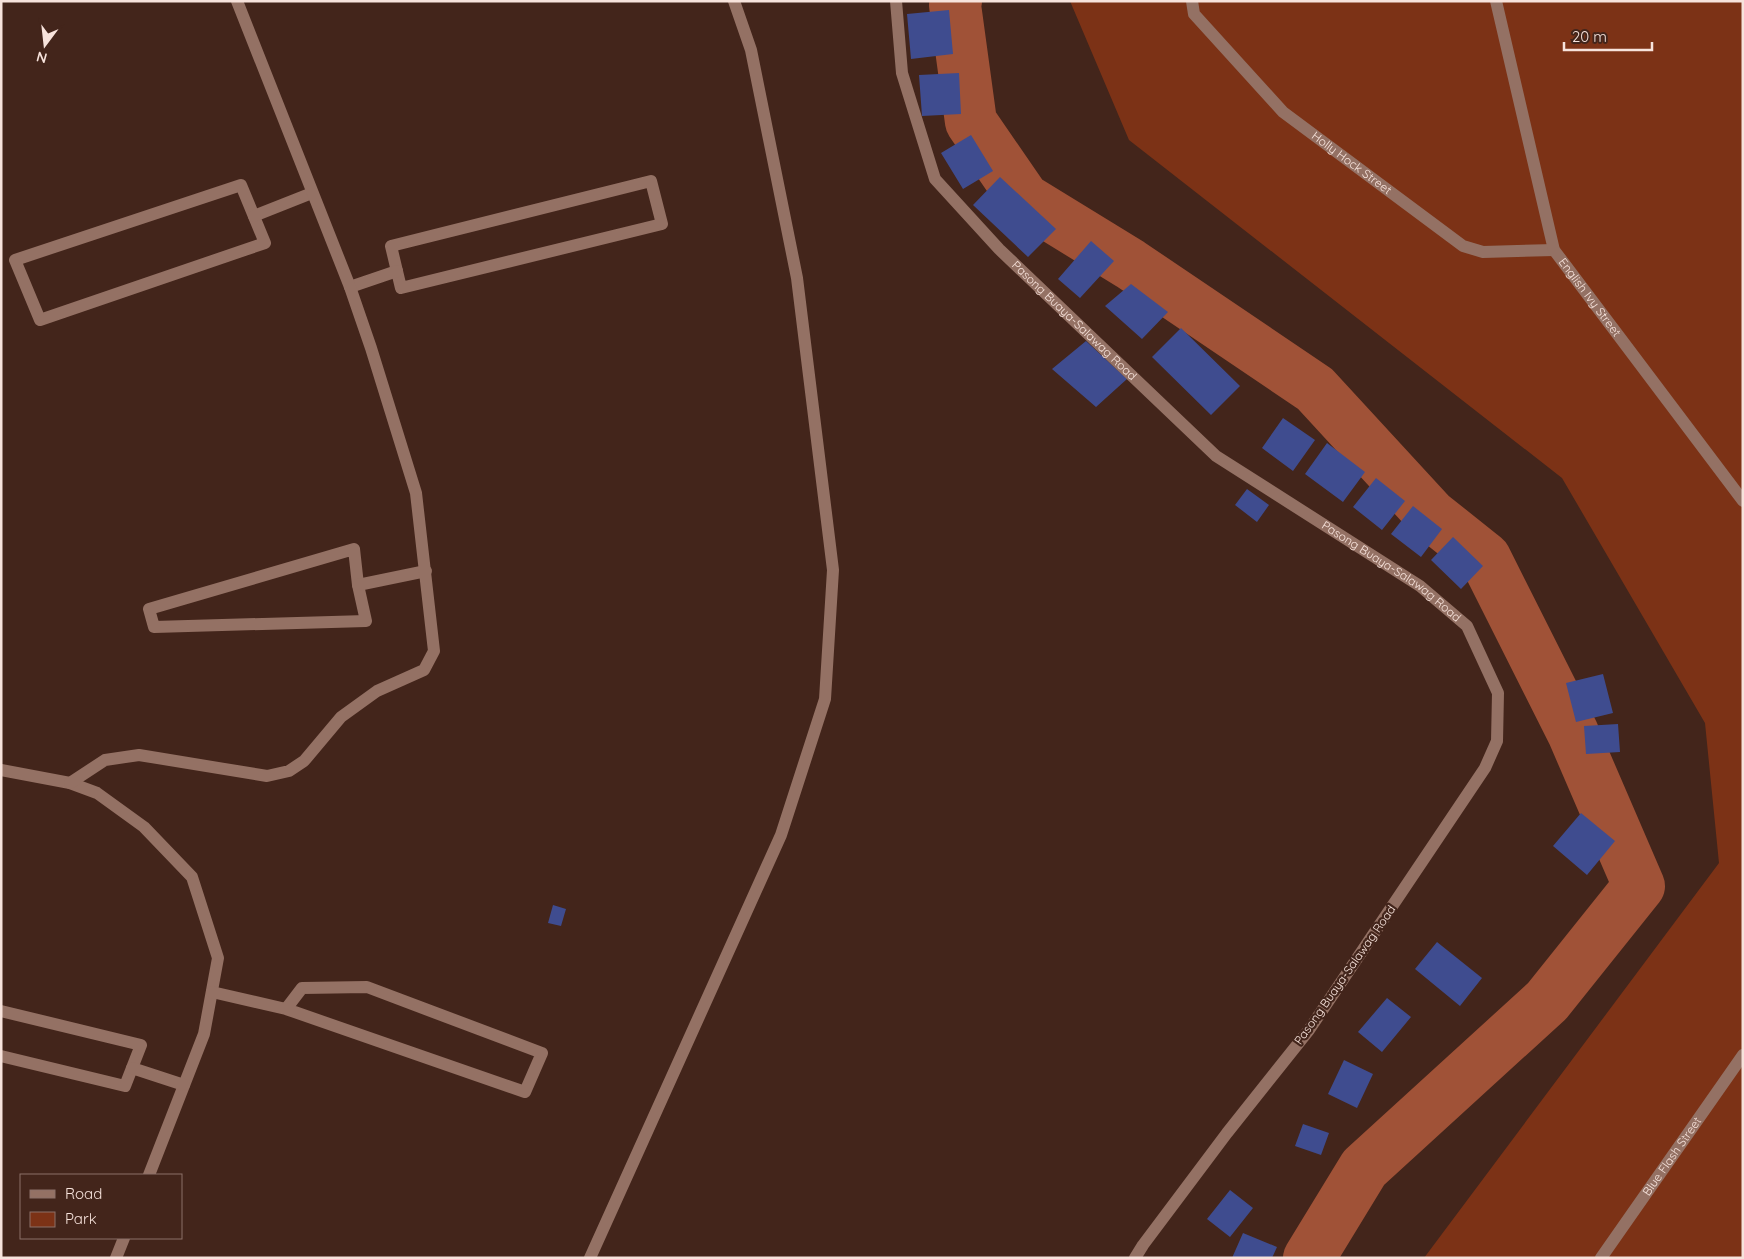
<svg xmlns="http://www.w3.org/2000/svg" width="1744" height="1259" font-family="Quicksand,sans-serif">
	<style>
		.green { fill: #7c3216 }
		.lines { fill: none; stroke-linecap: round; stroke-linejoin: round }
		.river { stroke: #a05237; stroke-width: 52 }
		.building { fill: #3f4c8f }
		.minor { stroke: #947164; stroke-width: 12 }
		.labels { text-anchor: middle; stroke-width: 4.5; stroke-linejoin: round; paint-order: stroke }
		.street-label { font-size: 12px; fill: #f7e3dc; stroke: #43251b }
	</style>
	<rect width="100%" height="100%" fill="#43251b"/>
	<!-- green -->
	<path class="green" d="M1070,1H1743V1258H1424L1719,863L1705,723L1562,478L1129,140Z"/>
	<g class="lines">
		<!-- river -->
		<path class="river" d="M956,1L955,5L971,122L1024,199L1130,264L1315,389L1431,515L1485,558L1573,733L1639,886L1547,1001L1364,1168L1309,1258"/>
	</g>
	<!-- building -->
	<path class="building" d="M949,10L953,54L911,59L907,14Z
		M959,73L961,114L922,116L919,75Z
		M971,135L993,171L963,189L941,153Z
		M1000,177L1056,229L1028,257L973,205Z
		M1091,241L1114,261L1080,298L1058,279Z
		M1131,284L1168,312L1142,339L1105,306Z
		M1181,328L1240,386L1211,415L1152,357Z
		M1086,341L1127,379L1096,407L1052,369Z
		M1283,418L1315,440L1293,471L1262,448Z
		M1327,443L1365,472L1343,502L1305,474Z
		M1376,478L1405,501L1382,530L1353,507Z
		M1247,489L1269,505L1257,522L1235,505Z
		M1413,506L1442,529L1421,557L1391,534Z
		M1453,537L1483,566L1461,589L1431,560Z
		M1603,674L1613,713L1576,722L1566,683Z
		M1618,724L1620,752L1586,754L1584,726Z
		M1581,813L1615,841L1587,875L1553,846Z
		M553,905L566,909L561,926L548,923Z
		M1437,942L1482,978L1460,1006L1415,969Z
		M1387,998L1411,1017L1382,1052L1358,1032Z
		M1344,1060L1373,1074L1357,1108L1328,1094Z
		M1303,1124L1329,1133L1321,1155L1295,1146Z
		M1230,1190L1253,1208L1230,1237L1207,1219Z
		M1243,1233L1277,1247L1272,1258H1232Z"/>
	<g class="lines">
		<!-- minor -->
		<g class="minor">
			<path id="s1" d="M896,1L902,73L935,179L999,249L1216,456L1420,586L1467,626L1498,693L1497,741L1485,768L1309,1030L1227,1133L1143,1245L1135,1258"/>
			<path id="s2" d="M1192,1L1194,14L1283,112L1463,246L1483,252L1554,250"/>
			<path id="s3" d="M1496,1L1554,250L1743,501"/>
			<path d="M651,181L662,224L401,288L391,246Z"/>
			<path d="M241,185L265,243L40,320L15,260Z"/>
			<path d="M254,216L312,193"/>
			<path d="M350,287L397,271"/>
			<path d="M354,549L358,585L366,621L154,627L149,609Z"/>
			<path d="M358,585L426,571"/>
			<path d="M1,770L70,783L97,793L144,827L192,877L218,958L204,1034L149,1175"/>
			<path d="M70,783L105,760L139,755L267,776L289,771L304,761L341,717L377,691L424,670L434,651L416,493L371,348L350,287L237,1"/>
			<path d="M212,992L286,1009L525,1092L542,1053L367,987L302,988L286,1009"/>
			<path d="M1,1011L141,1045L125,1086L1,1056"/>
			<path d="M132,1068L184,1085"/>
			<path d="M116,1258L124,1238"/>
			<path d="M590,1258L781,835L825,699L833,570L797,278L751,50L734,1"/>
			<path id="s4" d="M1601,1258L1743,1055"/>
		</g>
	</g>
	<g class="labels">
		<!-- street labels -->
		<g class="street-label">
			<text dy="4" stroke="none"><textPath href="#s2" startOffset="231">Holly Hock Street</textPath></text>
			<text dy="4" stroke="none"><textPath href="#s3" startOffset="315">English Ivy Street</textPath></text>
			<text dy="4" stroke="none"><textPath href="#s1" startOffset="382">Pasong Buaya-Salawag Road</textPath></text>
			<text dy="4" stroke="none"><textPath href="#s1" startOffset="788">Pasong Buaya-Salawag Road</textPath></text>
			<text transform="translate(1345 975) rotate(-55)" y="4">Pasong Buaya-Salawag Road</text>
			<text dy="4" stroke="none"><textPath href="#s4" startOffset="124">Blue Flash Street</textPath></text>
		</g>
	</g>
	<!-- border -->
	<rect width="1744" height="1259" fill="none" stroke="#f7e3dc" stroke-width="5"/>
	<!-- legend -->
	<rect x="20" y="1174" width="162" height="65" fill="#43251b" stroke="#8b7168"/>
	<rect x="30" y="1190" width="25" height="8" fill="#947164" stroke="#8b7168"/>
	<text x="65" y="1199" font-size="15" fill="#f7e3dc">Road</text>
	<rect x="30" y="1212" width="25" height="15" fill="#7c3216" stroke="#8b7168"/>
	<text x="65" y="1224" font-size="15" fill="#f7e3dc">Park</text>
	<!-- north arrow -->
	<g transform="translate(45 45) rotate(195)" stroke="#43251b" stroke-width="4" paint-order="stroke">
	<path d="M0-4L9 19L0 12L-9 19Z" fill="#f7e3dc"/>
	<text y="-8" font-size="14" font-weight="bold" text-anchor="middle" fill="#f7e3dc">N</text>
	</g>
	<!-- scale -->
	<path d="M1564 42v8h88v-8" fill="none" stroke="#f7e3dc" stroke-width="2.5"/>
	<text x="1572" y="42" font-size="15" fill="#f7e3dc" stroke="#43251b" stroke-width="4" paint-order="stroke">20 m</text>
</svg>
